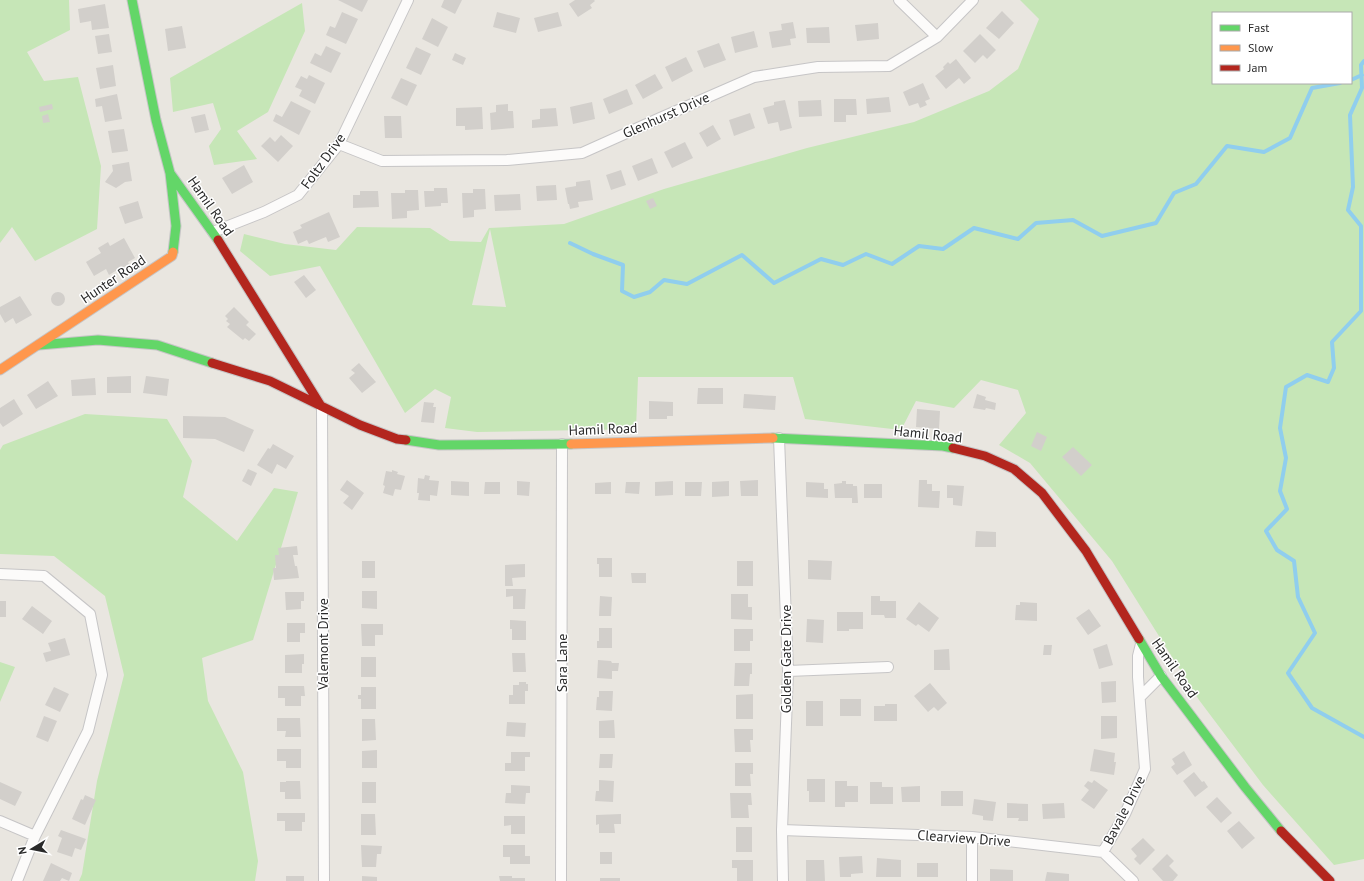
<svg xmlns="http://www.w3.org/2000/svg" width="1364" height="881" font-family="'PT Sans',sans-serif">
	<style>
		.green { fill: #c6e6b7; fill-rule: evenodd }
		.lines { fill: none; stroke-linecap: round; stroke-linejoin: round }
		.stream { stroke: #90ceee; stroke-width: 4 }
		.building { fill: #d2cfcb }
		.street-casing { stroke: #c6c5c6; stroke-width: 12 }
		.fast-casing { stroke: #c6c5c6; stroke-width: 11 }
		.slow-casing { stroke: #c6c5c6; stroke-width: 11 }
		.jam-casing { stroke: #c6c5c6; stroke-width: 11 }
		.street { stroke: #fcfbfa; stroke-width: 10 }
		.fast { stroke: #63d668; stroke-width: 9 }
		.slow { stroke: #ff974d; stroke-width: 9 }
		.jam { stroke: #b3261e; stroke-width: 9 }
		.labels { text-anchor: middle; stroke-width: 3; stroke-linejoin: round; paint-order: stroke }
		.street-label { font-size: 14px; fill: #2a2a2a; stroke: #fff }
	</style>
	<rect width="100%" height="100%" fill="#e9e6e0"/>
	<!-- green -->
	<path class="green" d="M0,0H69L70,30L27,52L44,81L78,77L101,166L97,229L35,261L12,227L0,243Z
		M1020,0H1364V859L1334,865L1263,785L1199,700L1112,561L1030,463L999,445L1026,413L1018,390L981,380L954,408L916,401L901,430L805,419L793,377H638L636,429L477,432L445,428L451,397L435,389L405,413L320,266L270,276L240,251L244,234L285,244L336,250L357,227L430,228L450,241L481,242L489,228L564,224L664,189L807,148L914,122L989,91L1018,69L1039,19ZM1213,13H1351V83H1213ZM490,229L506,307L472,305Z
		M302,3L305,31L268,112L237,131L257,159L214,165L209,146L221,129L213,103L173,112L170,78Z
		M85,414L167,419L192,461L183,497L237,541L274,488L298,492L253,640L202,658L208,701L243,772L258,861L255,881H79L82,874L97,781L124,675L105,596L54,556L0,554V450L3,445Z
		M0,662L15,667L0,702Z"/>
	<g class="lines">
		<!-- stream -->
		<path class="stream" d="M1364,61L1361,65L1362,88L1350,115L1353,187L1348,210L1361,226V311L1332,342L1334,368L1328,382L1307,375L1286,387L1280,428L1286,458L1280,491L1287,509L1266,531L1277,550L1294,561L1298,597L1315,633L1288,673L1312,708L1364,737
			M1351,80L1362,75
			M570,243L593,254L623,265L622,291L634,297L650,292L664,280L687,284L742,255L774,283L821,259L843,265L866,254L892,264L919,246L943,249L974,228L1018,239L1036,223L1073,220L1102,236L1156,223L1174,193L1196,184L1227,146L1264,152L1290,138L1312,88L1340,83"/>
	</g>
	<!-- building -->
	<path class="building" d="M338,0H368L362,12Z
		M444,0H462L455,14L441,7Z
		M575,0H594L595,1L590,5L592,8L578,17L569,4Z
		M105,4L109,28L92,30L91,21L80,23L78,9Z
		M1002,11L1014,23L999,39L986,28Z
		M342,12L358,19L346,44L326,35L330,26L335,28Z
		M497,12L520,18L516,33L493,27Z
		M558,12L562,26L538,32L534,18Z
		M432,18L448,27L438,47L422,39Z
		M793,22L796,38L790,39L791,45L772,48L769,32L782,30L781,24Z
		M878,23L879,39L857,41L855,25Z
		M182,26L186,48L168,51L165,29Z
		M829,27L830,43H807L806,28Z
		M754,31L758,47L735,53L731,37Z
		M109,34L112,52L98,54L95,36Z
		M980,34L996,50L987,59L983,55L975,63L963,51Z
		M719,43L726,60L704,68L697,51Z
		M326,46L341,53L331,73L310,63L315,53L321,56Z
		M416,47L431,54L421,75L406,68Z
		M455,53L466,58L463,65L452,60Z
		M686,57L693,71L672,82L665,67Z
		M956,59L971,78L964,84L959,78L946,89L935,76L944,69L943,67L948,62L950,64Z
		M113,65L116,86L100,89L96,68Z
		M655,74L663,88L643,99L635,85Z
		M309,75L325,83L315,104L299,96L302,90L295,87L301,76L307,79Z
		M401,78L417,85L407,106L391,98Z
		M923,83L930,99L925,101L927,105L920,108L918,103L909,106L903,92Z
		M627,89L633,104L609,114L603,99Z
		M117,94L122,119L105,122L102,106L96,107L95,99Z
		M889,97L891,112L867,114L866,99Z
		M834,99H856L857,115H846V122H834Z
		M785,100L792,128L780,131L778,122L768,124L763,108L774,105V102Z
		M821,100L822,116L799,117L798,101Z
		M291,101L311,111L299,135L273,121L276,114L282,117Z
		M592,102L595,119L573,124L570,107Z
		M52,104L53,109L40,112L39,107Z
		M508,104V111H513L514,128L491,130L490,113L496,112V105Z
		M482,107L483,129L465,130V126H456V108Z
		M556,108L558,126L532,128V120L540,119V109Z
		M750,113L755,128L734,136L729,120Z
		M48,114L50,122L43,123L42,116Z
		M205,114L209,130L195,133L191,117Z
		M384,116H401L402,138H385Z
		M713,125L721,139L707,147L699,133Z
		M124,129L128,151L112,153L108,131Z
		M281,135L293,146L278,162L261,146L270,137L275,142Z
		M685,142L693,158L672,168L664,152Z
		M652,158L658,173L638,181L632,166Z
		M129,162L132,181L125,182L116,188L105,182L113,171L112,165Z
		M244,165L253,182L232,194L222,178Z
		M621,170L626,185L611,190L606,175Z
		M590,180L593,200L578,202L579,207L570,209L569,204H568L565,188L576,186V182Z
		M556,185L557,200L537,201L536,186Z
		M434,188H447L448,203H441V206L425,207L424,191H434Z
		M473,189H485L486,209L474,210V217L463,218L462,193H473Z
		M405,190H418L419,210L407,211V218L392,219L391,193H405Z
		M360,191H378L379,207L353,208V195H360Z
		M520,194L521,210L495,211L494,195Z
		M653,198L657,206L650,209L646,201Z
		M138,201L143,218L125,224L119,207Z
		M329,212L340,237L328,242L326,237L309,244L307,240L298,244L293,232L302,228L300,225Z
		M124,238L135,258L128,262L129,264L118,271L117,270L109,275L106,269L94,276L86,262L101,253L98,248L108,242L110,246Z
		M304,275L316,290L306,298L294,282Z
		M51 299a7 7 0 1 1 14 0a7 7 0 1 1-14 0Z
		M20,296L32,315L16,324L13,318L5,323L0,314V307Z
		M234,307L249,322L246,325L256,334L249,341L245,338L243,340L227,327L230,324L226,321L228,319L225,316Z
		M359,363L376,382L362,393L349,378L355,373L351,370Z
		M131,376V393H107V377Z
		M146,376L169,379L167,396L143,393Z
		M95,378L96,395L72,396L71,380Z
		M48,381L58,396L36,409L27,395Z
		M698,388H723V404H697Z
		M744,394L776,396L775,410L743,408Z
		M977,394L986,397L985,400L996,403L995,410L986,408L985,410L973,408Z
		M14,399L23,414L3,427L0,423V408Z
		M649,401L673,402V416H667V419H649Z
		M424,402L434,403L433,407H436L434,423L421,422Z
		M917,409L940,411L939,429L916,427Z
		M183,416L225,417L254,430L244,452L215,439L183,438Z
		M1037,432L1047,437L1041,451L1031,446Z
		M273,444L294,456L286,469L277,464L272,474L257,465L268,448L270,449Z
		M1073,447L1092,465L1081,476L1062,457Z
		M248,469L257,473L251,486L242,481Z
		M392,470L398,472L397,474L405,476L401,490L395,489L393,496L383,493L385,486L383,485L386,471L392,472Z
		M425,475L430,476L429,480L439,481L437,496L430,495V501L418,500L419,493H417L418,478L424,479Z
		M347,480L364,493L352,510L343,503L349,496L340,490Z
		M758,480V496H741L740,481Z
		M919,480H927V484H932V491H940L939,508L918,507Z
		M451,481L469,482V496L451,495Z
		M517,481L530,482L529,496L517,495Z
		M673,481V495L655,496V482Z
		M729,481V496L712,497V482Z
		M842,481H846V484H853V486H857L858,503H852V498H835L834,484L842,483Z
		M485,482H500V494H484Z
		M611,482V494H595V483Z
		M626,482H640L639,494L625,493Z
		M685,482H702L701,496H685Z
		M806,482L824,483V489H828V498L806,497Z
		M864,484H882V498H864Z
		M947,485L964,486L962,506L953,505V498H947Z
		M976,531L996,532V547H975Z
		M297,546L298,555H293L295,566H297L299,578L274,580L273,568H276L275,555H279L278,548Z
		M597,558H612V577H599V564H597Z
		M808,560L832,561L831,580L808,579Z
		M362,561H375V578H362Z
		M737,561H753V586H737Z
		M525,564V577L512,578L513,586H505V565Z
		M631,573H646V583H632Z
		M506,589H526L525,609H513V596L506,597Z
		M362,591H377V609L362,608Z
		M285,592H304V601H301V609L286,610Z
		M731,594H748V607H752V620L731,619Z
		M600,596L612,597L611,616H599Z
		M871,596H880V601H896V618H885L884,615H871Z
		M0,601H6V617H0Z
		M919,602L939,618L929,632L918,624L916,626L906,619Z
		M1020,602L1037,603V621L1015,620L1016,605H1020Z
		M32,606L52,621L43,634L22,619Z
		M1089,609L1101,626L1088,635L1076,618Z
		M837,612H863V629H849V631H837Z
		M807,619L824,620L823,643L806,642Z
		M510,620L526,621V640H512V629H510Z
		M287,623H305V633H300V642H287Z
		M361,624H383V635H375V646H362Z
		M599,628H612V648H597V641H599Z
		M734,629H753V641H750V651H734Z
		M65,638L70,655L46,662L43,653L51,651L48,643Z
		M1107,644L1113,665L1099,669L1093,649Z
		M1044,645H1052L1051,655H1043Z
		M949,649L950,670H934V650Z
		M512,653H525L526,672H513Z
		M304,654V664H302V673H285V655Z
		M361,657H376V677H361Z
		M598,660L611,661L612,663H619L618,671H612V679L597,678Z
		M735,663H752V674H750L749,686H734Z
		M1116,681V702L1102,703L1101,682Z
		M519,682H526V684H528V691H525V704H509V695H513V685H519Z
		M930,683L947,703L938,711L934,707L928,712L914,696Z
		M278,686H304L305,696H301V706H285V698H278Z
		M54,687L69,694L60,712L45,705Z
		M361,687H376V709H361V699H358V695H361Z
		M599,691H613L612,711L596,710L597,697H599Z
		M753,694V719H736V695Z
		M840,699H861V716H840Z
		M806,701H823V726H806Z
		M885,704H897V721H874V706H885Z
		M44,716L57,721L48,742L36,737Z
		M1101,716H1117V738L1101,739Z
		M277,718H300L301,737H285L286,731H277Z
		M362,719H375L376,740L362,741Z
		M614,720L615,738H599V721Z
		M507,722L526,723L525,737L506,736Z
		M734,729H753V740H750L751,752H735Z
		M277,749H301V768H286V761H277Z
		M1094,749L1115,753L1114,762H1116L1114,775L1090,771Z
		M377,750V768H362V751Z
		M1184,751L1192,765L1177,775L1171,767L1175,764L1172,759Z
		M511,752H530V757H525V771H505V763H511Z
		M600,754H613L612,768H599Z
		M735,763H753V774H750L751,786H735Z
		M1194,772L1202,782L1204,781L1208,787L1195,797L1183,781Z
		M807,779H825V802H809V791H807Z
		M599,780L614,781L613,802L595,801L596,791H599Z
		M1094,780L1108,790L1094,809L1081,800L1089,790L1084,786L1088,781L1092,783Z
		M286,781H300L301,799H285V792H280V782H286Z
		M835,781H847V786H858V802H845V807H835Z
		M0,782L22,792L15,806L0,799Z
		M362,782H376V803H362Z
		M870,782H882V787H893V804H870Z
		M511,785L530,786V793H526L525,804L505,803L506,793H511Z
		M920,786V802H902L901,787Z
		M941,791H963V806H941Z
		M730,793H751L752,805H748L749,818H731Z
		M85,795L96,800L85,825L72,819L81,799L83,800Z
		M1217,797L1232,813L1221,823L1206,807Z
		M974,799L996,802L993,821L983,820V816L972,814Z
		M1007,803L1028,804V821H1018L1019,818H1007Z
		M1064,803L1065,818L1043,819L1042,804Z
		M277,813H305V822H302V831H285V821H277Z
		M361,814H375L376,835H361Z
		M621,814V824H614L615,833H599V824L596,825V815Z
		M504,816H525V834H511V825L504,826Z
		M1239,821L1255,838L1242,849L1227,831Z
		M736,827H752V852H736Z
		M61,830L86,839L81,850L75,848L72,857L57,852L62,838L58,836Z
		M1143,838L1155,850L1140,865L1134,859L1137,856L1131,849Z
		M361,845L382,846L381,854H377L376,867H362Z
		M503,845H525V856H530V864H510V857H503Z
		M600,852H612V864H600Z
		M1167,854L1174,861L1169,866L1178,875L1173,881H1163L1152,869Z
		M862,856L863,873L851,874V877H840L839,857Z
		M877,858L901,860V877H876Z
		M732,860H753V881H737V868H732Z
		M806,860H824L825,881H806Z
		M51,863L72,873L69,881L62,878L60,881H43Z
		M917,863H938V877H917Z
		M990,869L1013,870V881H990Z
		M1047,872L1069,874V881H1045Z
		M286,876H304V881H286Z
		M362,876L377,877V881H362Z
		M499,876H512V878H525V881H500Z
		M600,878H620V881H600Z"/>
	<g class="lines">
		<!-- street casing -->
		<g class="street-casing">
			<path id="street" d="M899,0L937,37
				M339,144L382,161L507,160L582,153L660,118L754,77L818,67L889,66L937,37L973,0
				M213,232L264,212L298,195L339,144L408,0
				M322,407L324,881
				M779,438L788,671L782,830L783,881
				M0,574L44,576L90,614L102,675L88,731L35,836L17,881
				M788,671L888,667
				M1140,697L1161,676
				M0,821L35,836
				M782,830L972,837L1103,852L1133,881
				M1103,852L1125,814L1145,769L1138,677V656L1141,644
				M561,881L562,444
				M972,881V837"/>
		</g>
		<!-- fast casing -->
		<g class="fast-casing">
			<path id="fast" d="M132,0L156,120L170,173L218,240
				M170,173L176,226L173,252
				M39,345L98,340L157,345L212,363
				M773,438L943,446L953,448
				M406,440L439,445L571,444
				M1139,639L1161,676L1245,787L1281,831"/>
		</g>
		<!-- slow casing -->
		<g class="slow-casing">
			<path id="slow" d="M0,370L172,256L173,252
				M571,444L773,438"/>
		</g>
		<!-- jam casing -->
		<g class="jam-casing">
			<path id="jam" d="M218,240L321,406
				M212,363L270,381L360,425L397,439L406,440
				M953,448L985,456L1014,469L1042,493L1086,551L1139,639
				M1281,831L1330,881"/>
		</g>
		<!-- street -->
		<use href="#street" class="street"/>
		<!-- fast -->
		<use href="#fast" class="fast"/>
		<!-- slow -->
		<use href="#slow" class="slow"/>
		<!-- jam -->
		<use href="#jam" class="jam"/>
	</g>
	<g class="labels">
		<!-- street labels -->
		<g class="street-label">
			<text transform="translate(666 115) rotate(-24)" y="5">Glenhurst Drive</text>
			<text transform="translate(323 161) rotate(-54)" y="5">Foltz Drive</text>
			<text transform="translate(211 206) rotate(55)" y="5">Hamil Road</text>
			<text transform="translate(113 279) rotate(-34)" y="5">Hunter Road</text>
			<text transform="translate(603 429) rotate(-2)" y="5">Hamil Road</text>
			<text transform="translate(928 434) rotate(6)" y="5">Hamil Road</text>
			<text transform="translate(323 644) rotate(-90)" y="5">Valemont Drive</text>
			<text transform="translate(786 659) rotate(-90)" y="5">Golden Gate Drive</text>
			<text transform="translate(562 663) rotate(-90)" y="5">Sara Lane</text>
			<text transform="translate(1175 668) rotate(55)" y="5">Hamil Road</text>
			<text transform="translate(1124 810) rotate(-63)" y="5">Bavale Drive</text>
			<text transform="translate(964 838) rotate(4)" y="5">Clearview Drive</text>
		</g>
	</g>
	<!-- legend -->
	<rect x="1212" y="12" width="140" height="72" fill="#ffffff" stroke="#aaaaaa"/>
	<rect x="1220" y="25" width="20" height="6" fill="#63d668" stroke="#aaaaaa"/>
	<text x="1248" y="32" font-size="12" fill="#2a2a2a">Fast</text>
	<rect x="1220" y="45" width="20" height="6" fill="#ff974d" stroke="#aaaaaa"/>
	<text x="1248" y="52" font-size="12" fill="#2a2a2a">Slow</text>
	<rect x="1220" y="65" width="20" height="6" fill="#b3261e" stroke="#aaaaaa"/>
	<text x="1248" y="72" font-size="12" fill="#2a2a2a">Jam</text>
	<!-- north arrow -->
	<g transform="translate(32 849) rotate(260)" stroke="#ffffff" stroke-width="3" paint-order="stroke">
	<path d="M0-3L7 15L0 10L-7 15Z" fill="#2a2a2a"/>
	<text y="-6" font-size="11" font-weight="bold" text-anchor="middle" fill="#2a2a2a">N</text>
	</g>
</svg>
